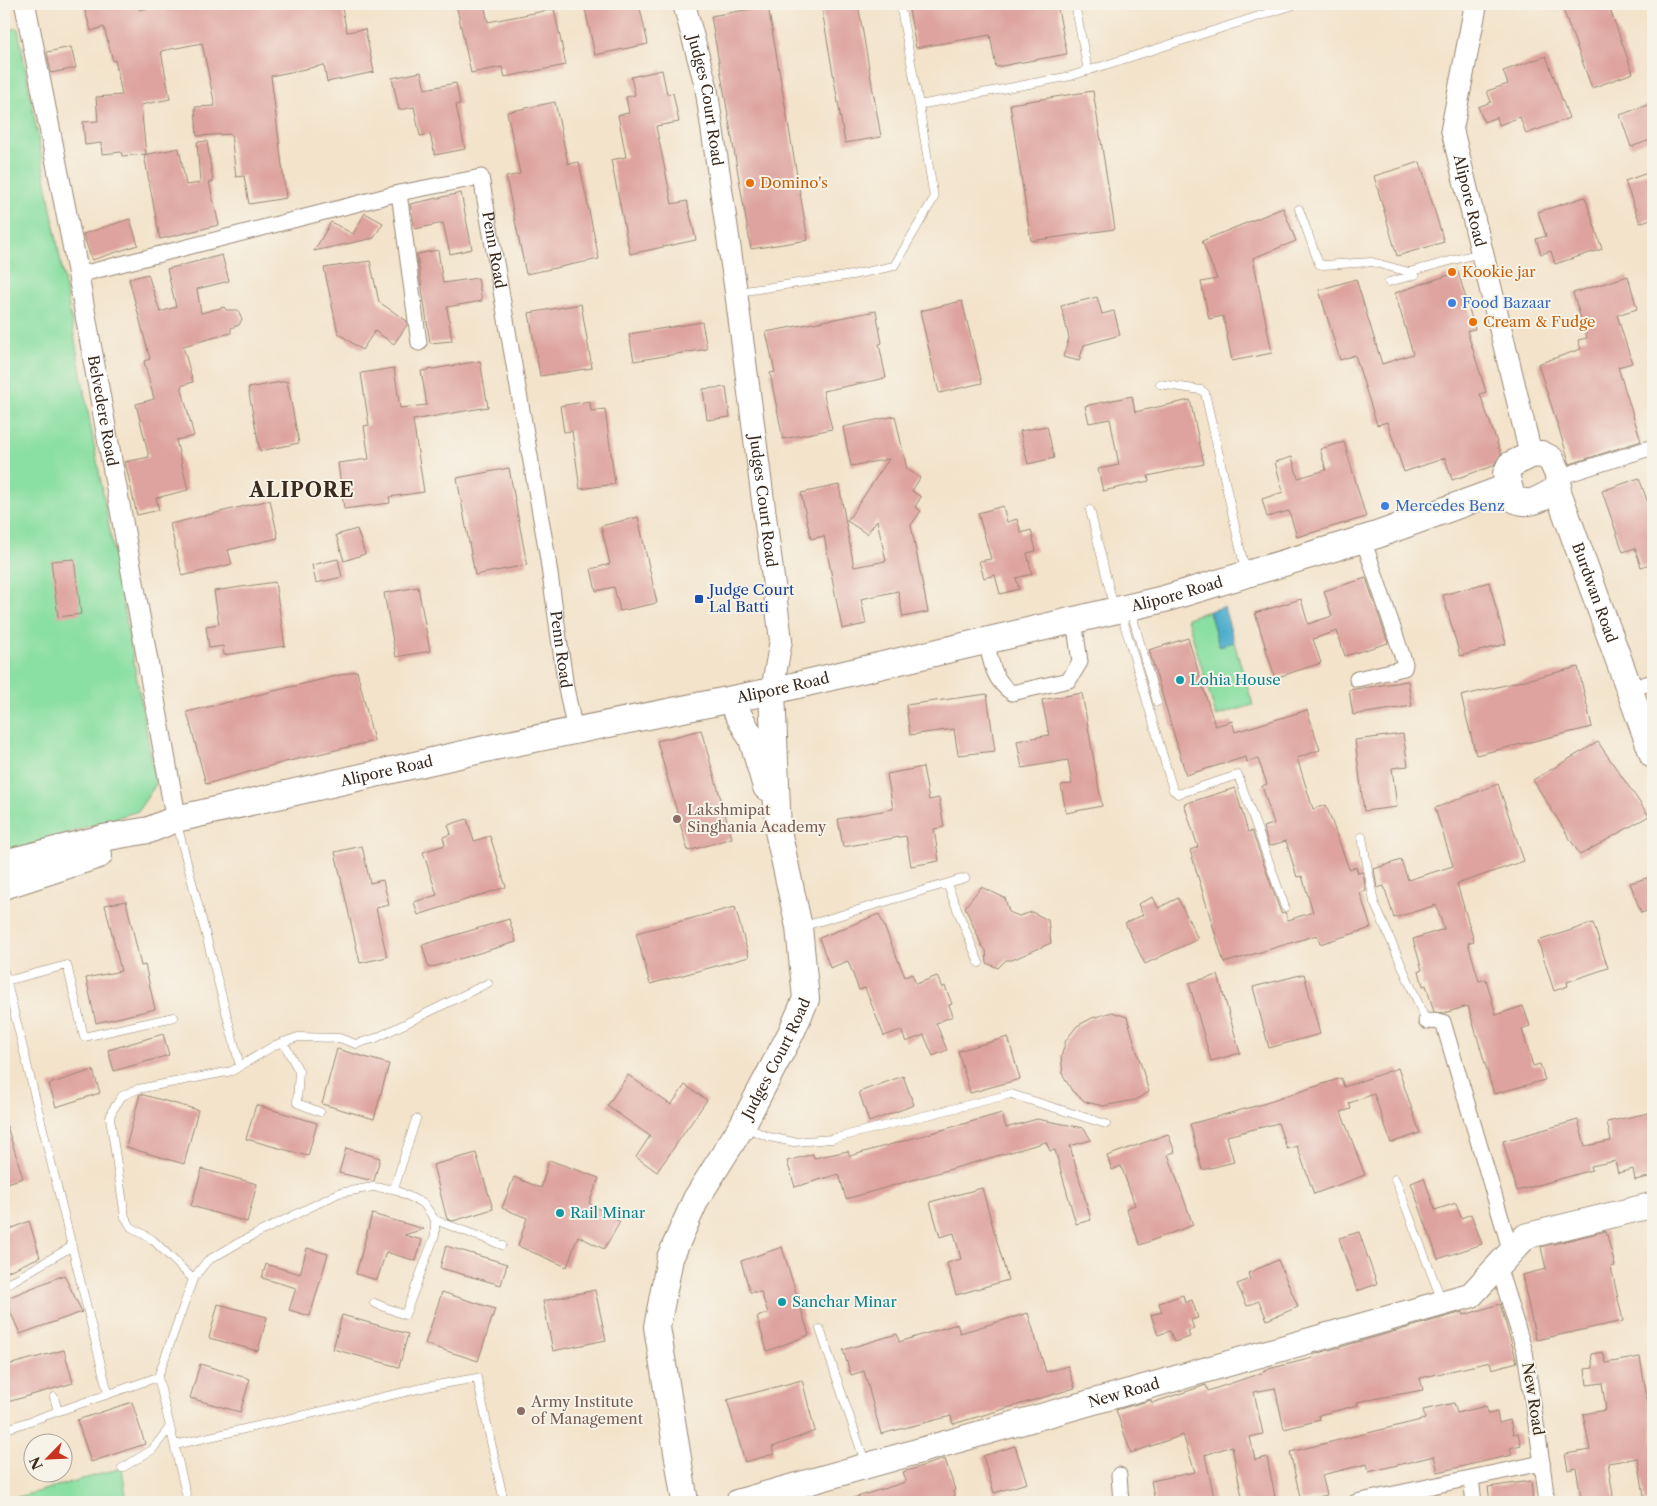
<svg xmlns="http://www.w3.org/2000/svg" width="1657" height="1506" font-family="'Libre Caslon Text',serif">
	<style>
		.green { fill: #8adfa2; stroke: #628460 }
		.water { fill: #4eadcd; stroke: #446c76 }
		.building { fill: #dea39e }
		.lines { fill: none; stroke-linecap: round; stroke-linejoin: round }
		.service-casing { stroke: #978674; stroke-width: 9 }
		.minor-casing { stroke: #978674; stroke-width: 17 }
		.tertiary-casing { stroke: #978674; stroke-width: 22 }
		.secondary-casing { stroke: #978674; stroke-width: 24 }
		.primary-casing { stroke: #978674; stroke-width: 27 }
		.trunk-casing { stroke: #978674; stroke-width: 28 }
		.service { stroke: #fff; stroke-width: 8 }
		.minor { stroke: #fff; stroke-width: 15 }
		.tertiary { stroke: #fff; stroke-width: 20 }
		.secondary { stroke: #fff; stroke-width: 22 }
		.primary { stroke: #fff; stroke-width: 25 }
		.trunk { stroke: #fff; stroke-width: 26 }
		.food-dot { fill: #e8710a; stroke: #f7f3e8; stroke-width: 2 }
		.shop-dot { fill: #3f7fe0; stroke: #f7f3e8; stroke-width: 2 }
		.transit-dot { fill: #1a4fb4; stroke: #f7f3e8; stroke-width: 2 }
		.culture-dot { fill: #0f9aa8; stroke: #f7f3e8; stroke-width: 2 }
		.education-dot { fill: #8d6e63; stroke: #f7f3e8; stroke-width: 2 }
		.labels { text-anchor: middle; stroke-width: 4; stroke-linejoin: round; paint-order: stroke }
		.street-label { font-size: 15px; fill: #3b2a1e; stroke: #f7f3e8 }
		.food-label { font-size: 15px; fill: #c56008; stroke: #f7f3e8; text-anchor: start }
		.shop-label { font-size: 15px; fill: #366cbe; stroke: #f7f3e8; text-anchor: start }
		.transit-label { font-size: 15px; fill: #164399; stroke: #f7f3e8; text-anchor: start }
		.culture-label { font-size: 15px; fill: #0d838f; stroke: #f7f3e8; text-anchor: start }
		.education-label { font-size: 15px; fill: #785e54; stroke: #f7f3e8; text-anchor: start }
		.district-label { font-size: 20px; font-weight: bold; letter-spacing: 1px; fill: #3b2a1e; stroke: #f7f3e8 }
	</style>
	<rect width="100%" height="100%" fill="#f7f3e8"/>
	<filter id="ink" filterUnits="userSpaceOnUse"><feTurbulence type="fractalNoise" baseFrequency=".02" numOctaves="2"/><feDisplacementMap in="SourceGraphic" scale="10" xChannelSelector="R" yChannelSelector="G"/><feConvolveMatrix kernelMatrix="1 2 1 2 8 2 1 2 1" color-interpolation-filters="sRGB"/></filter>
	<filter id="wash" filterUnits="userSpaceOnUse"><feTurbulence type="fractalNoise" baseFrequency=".0096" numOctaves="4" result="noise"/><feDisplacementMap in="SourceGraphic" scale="20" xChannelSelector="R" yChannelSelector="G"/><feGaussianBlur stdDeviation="1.12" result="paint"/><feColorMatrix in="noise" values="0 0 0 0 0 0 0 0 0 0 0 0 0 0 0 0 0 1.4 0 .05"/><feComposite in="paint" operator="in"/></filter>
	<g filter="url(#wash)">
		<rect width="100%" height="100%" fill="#f3e3cb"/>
		<!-- green -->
		<path class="green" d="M18,28L156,784L138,811L4,853V31Z
			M1209,611L1219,646L1234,642L1253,705L1216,716L1187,618Z
			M122,1468L127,1502H4V1501Z"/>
		<!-- water -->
		<path class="water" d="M1224,607L1234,642L1219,646L1209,611Z"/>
		<g id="blocks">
			<!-- building -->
			<path class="building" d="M83,4H137L139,10L173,4H341L347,32L365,29L374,72L327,82L324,65L271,76L286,198L249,204L244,176L236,177L231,134L197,136L195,107L215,106L202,43L161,51L170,99L141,105L146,154L122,156L121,152L102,154L101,143L85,145L83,122L98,121L96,97L122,95L115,60L113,61L104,27L91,31Z
				M456,4H484L488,22L554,9L566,65L505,77L502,67L471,73Z
				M584,4H639L648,44L595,55Z
				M821,4H858L881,137L845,143Z
				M908,4H1057L1067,54L996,67L990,35L916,48Z
				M1579,4H1608L1633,73L1592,88L1563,9Z
				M768,6L808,240L751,249L711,16Z
				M71,47L76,68L51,73L47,52Z
				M1546,56L1569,118L1526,134L1520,117L1499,125L1497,117L1484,122L1478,107L1491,102L1487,91L1508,84L1503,71Z
				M662,70L667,94L673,93L679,122L656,126L672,204L687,201L696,240L630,254L611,160L626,157L618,115L629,113L626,97L635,95L631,77Z
				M421,72L425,89L456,83L460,104L456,105L465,149L435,155L430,134L420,136L414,107L399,110L392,78Z
				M1093,91L1115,229L1031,241L1010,104Z
				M555,102L568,164L579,162L599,259L526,274L506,177L520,174L507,112Z
				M1653,103V139L1631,147L1620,115Z
				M207,141L213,182H209L219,225L160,239L144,155L179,148L186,185L200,183L197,142Z
				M1420,162L1444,242L1397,256L1374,176Z
				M1653,171V218L1640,223L1625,181Z
				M461,193L472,249L450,254L443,223L415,229L410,204Z
				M1585,197L1602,249L1555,264L1551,251L1541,254L1536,239L1546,236L1538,212Z
				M1283,208L1296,241L1253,258L1272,353L1232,361L1223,316L1209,319L1201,282L1217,279L1202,241Z
				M365,213L383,223L374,238L314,251L331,222L353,234Z
				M130,219L138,245L92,260L83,234Z
				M438,250L443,283L478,278L482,301L447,307L452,341L430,343L417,254Z
				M222,255L229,281L197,289L201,313L224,307L226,310H238L242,319L239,325L231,328V333L183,346L193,382L181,386L194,436L176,440L188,490L156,498L159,510L137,515L125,462L149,457L136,404L154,399L144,361L150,359L129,279L148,274L160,312L176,307L167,269Z
				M370,261L379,302L407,321V325L394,344L375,331L362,350L338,333L324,268Z
				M1458,272L1475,329L1467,331L1486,392L1480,394L1501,454L1493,466L1452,480L1445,458L1404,472L1387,422L1377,425L1355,355L1340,360L1319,290L1356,279L1382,364L1413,354L1395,293Z
				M1628,276L1637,309L1617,315L1632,363L1618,367L1641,441L1570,464L1538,364L1581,349L1578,340L1587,338L1573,293Z
				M1097,297L1102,314L1114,311L1120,335L1084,345L1079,361L1063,357L1069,338L1061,306Z
				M962,301L982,383L939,393L920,311Z
				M581,304L592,368L540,376L529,313Z
				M876,311L882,343L879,344L886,378L823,391L832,429L783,439L770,373L775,372L766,332Z
				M702,322L707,349L634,361L629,334Z
				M480,361L488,407L413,420L424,492L389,497L390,503L344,509L338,463L369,459L364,426L369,425L361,373L394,368L400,408L427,405L421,371Z
				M287,381L299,443L260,451L248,388Z
				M726,387L730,417L707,420L703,389Z
				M1132,396L1135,412L1190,400L1204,464L1148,476L1149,481L1103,491L1098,469L1119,465L1110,419L1089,423L1085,406Z
				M590,401L591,411L605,409L615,484L580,489L572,431L564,432L560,406Z
				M895,416L907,469L920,478L912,491L921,497L915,507L921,511L911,525L928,612L903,617L898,591L861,599L866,624L842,629L824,536L811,539L801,493L839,485L854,567L886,561L877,520L867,534L847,521L889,459L851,466L843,427Z
				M1047,426L1054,458L1028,464L1020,431Z
				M1344,442L1366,517L1297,537L1289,511L1267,517L1262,499L1283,492L1275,462L1292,457L1298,478L1326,470L1320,449Z
				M509,468L527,565L475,575L457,478Z
				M1639,478L1653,517V563L1641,567L1635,548L1623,552L1602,491Z
				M270,500L278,538L228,550L232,564L182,576L170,524Z
				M1003,506L1007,522L1017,519L1021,533L1031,530L1036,551L1027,553L1032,574L1016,578L1019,589L1000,594L995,575L984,578L979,561L991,559L978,513Z
				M638,517L657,603L620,611L614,587L596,591L591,569L610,564L601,526Z
				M357,529L365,554L344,561L336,535Z
				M74,559L81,614L58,617L51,561Z
				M338,559L342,577L316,583L312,565Z
				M1366,578L1388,643L1345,656L1337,631L1313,639L1321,663L1275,678L1255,613L1301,599L1308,624L1332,616L1324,591Z
				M275,582L285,646L224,655L223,646L209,648L206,626L219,624L214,591Z
				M1489,582L1506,644L1460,656L1443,595Z
				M418,587L430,651L396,657L384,593Z
				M1188,638L1215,726L1232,721L1235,732L1307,710L1320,750L1297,758L1313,809L1326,805L1349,869L1356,867L1358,873L1363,872L1366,891L1360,893L1371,928L1320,944L1317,935L1224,963L1190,850L1198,847L1184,804L1235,788L1248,832L1252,831L1281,913L1285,912L1288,920L1313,912L1302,876L1297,877L1286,841L1269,846L1263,827L1274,824L1262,786L1267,784L1258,759L1247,762L1246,757L1186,775L1149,650Z
				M1578,667L1592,727L1476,755L1461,696Z
				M357,671L374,741L281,763L206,784L187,712Z
				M1408,681L1412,706L1353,715L1349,690Z
				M1082,693L1102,806L1066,813L1061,785L1072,784L1068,760L1022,768L1017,741L1049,735L1042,700Z
				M987,694L995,751L958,755L954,729L910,735L906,705Z
				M701,730L732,838L688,851L657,741Z
				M1403,734L1408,766L1392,768L1397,807L1364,811L1355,740Z
				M1598,742L1649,816L1580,855L1533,780Z
				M923,767L929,800L939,798L944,827L934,829L939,861L911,866L906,836L843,847L838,819L893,809L887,774Z
				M1498,784L1524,861L1457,884L1474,941L1468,943L1479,981L1486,979L1496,1015L1523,1006L1530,1026L1522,1029L1533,1066L1540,1064L1545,1080L1494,1094L1468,1006L1444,1013L1434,1012L1426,985L1423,986L1419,971L1422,970L1413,939L1444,929L1436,905L1394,918L1384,886L1377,888L1374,869L1401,860L1408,880L1453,866L1435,808Z
				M467,819L474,841L490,836L506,887L418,915L414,902L437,895L423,852L445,845L443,837L451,834L448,825Z
				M362,846L370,883L383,880L389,905L376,908L387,957L360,963L335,852Z
				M1653,876V909L1641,913L1630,883Z
				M981,887L1005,898L1009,912L1019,916L1032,912L1048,920L1051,943L1012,960H1006L998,968L987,963L986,950L982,946L965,907Z
				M1153,897L1158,908L1178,898L1198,939L1145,964L1125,923L1143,915L1138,904Z
				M126,901L141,966L145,965L155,1009L96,1023L86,978L121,971L105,905Z
				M735,907L749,957L650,984L636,933Z
				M879,914L905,977L912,974L916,984L937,976L942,988L945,986L952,1004L949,1005L953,1016L936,1023L947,1050L933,1056L924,1035L906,1042L901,1030L884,1036L865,988L859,990L848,961L830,968L819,938Z
				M509,919L516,942L429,968L422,945Z
				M1593,923L1608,968L1567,982L1568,986L1554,991L1538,941Z
				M1304,974L1320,1034L1269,1048L1253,987Z
				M1218,975L1240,1053L1211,1061L1189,983Z
				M1112,1012L1127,1017L1149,1092L1135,1100L1103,1106L1086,1102L1072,1091L1063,1075L1061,1057L1066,1040L1077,1026L1092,1018Z
				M163,1034L169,1055L114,1071L108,1050Z
				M1008,1037L1020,1079L970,1093L958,1051Z
				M337,1049L389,1064L374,1119L322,1104Z
				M1398,1068L1420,1133L1391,1143L1374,1094L1349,1103L1351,1109L1341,1112L1365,1175L1314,1194L1297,1146L1287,1149L1278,1123L1227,1136L1234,1162L1202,1170L1190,1124L1263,1104L1341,1078L1344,1087Z
				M93,1070L100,1093L56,1107L49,1084Z
				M628,1075L671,1105L685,1085L707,1100L657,1172L636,1157L650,1136L607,1106Z
				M903,1076L914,1105L869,1122L859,1092Z
				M140,1094L198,1110L184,1164L126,1147Z
				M256,1105L317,1123L308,1156L246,1139Z
				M1653,1112V1176L1635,1180L1633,1169L1618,1173L1615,1161L1591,1166L1592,1170L1517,1191L1503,1141L1578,1120L1585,1146L1611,1141L1607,1122Z
				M1002,1113L1006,1128L1037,1119L1084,1128L1091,1140L1070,1146L1091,1220L1076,1224L1055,1150L1050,1151L1046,1142L846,1199L839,1174L795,1187L787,1161L813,1154L814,1158L848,1151L850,1156Z
				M4,1126H7L23,1178L4,1184Z
				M1168,1134L1175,1152L1168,1154L1193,1225L1140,1245L1126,1208L1135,1205L1121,1166L1112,1170L1107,1156Z
				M346,1148L380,1158L374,1181L339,1173Z
				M476,1153L493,1209L453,1221L447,1219L433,1165Z
				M549,1160L599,1178L589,1203L620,1222L604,1249L578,1236L567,1267L518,1246L527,1218L502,1208L514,1177L541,1188Z
				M202,1169L257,1184L247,1222L191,1206Z
				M1424,1178L1435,1210L1456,1203L1461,1218L1471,1214L1482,1244L1438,1259L1411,1183Z
				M982,1188L1008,1280L956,1295L947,1263L961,1259L954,1233L940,1237L930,1202Z
				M372,1214L424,1229L404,1235L422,1240L416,1261L386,1252L377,1280L356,1274Z
				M29,1221L40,1257L4,1273V1232Z
				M1606,1231L1615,1266L1611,1267L1623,1321L1536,1340L1522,1275L1546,1269L1541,1247Z
				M1359,1232L1377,1284L1357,1291L1339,1238Z
				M446,1246L507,1264L501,1285L440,1268Z
				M782,1247L809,1335L767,1351L757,1317L768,1313L761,1292H750L741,1261Z
				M307,1248L328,1254L310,1316L289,1310L296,1288L262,1278L266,1264L300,1274Z
				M1278,1260L1298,1307L1267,1320L1259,1301L1247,1306L1237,1284L1250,1279L1248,1273Z
				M64,1275L82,1312L20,1334L7,1304V1298Z
				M595,1290L606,1340L553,1351L543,1301Z
				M442,1292L495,1309L478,1361L425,1344Z
				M1183,1295L1185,1303L1192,1300L1198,1318L1191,1320L1194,1329L1188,1331L1190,1337L1174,1342L1170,1331L1158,1335L1151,1315L1162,1312L1159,1303Z
				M218,1304L267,1317L258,1351L209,1338Z
				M1500,1304L1517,1362L1492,1369L1490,1362L1420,1378L1423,1390L1357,1402L1358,1405L1319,1415L1320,1420L1284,1429L1275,1388L1254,1392L1263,1434L1250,1437L1255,1460L1267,1457L1276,1502H1243L1232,1446L1205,1455L1215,1502H1155L1151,1481L1195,1472L1183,1435L1131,1453L1116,1410L1151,1400L1152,1403L1206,1385L1208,1391L1264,1372V1370L1313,1358L1312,1355L1463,1312L1464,1315Z
				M1028,1313L1046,1372L1068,1366L1075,1388L953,1424L951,1416L881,1434L864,1371L851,1375L843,1350L897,1334L899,1342L957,1324L960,1333Z
				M342,1315L408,1334L399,1367L333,1349Z
				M64,1350L73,1383L4,1403V1366Z
				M1603,1352L1606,1363L1640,1357L1653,1434V1502H1645L1638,1458L1608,1463L1614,1502H1582L1576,1468L1568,1470L1565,1454L1590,1450L1583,1414L1606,1410L1602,1383L1587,1385L1585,1369L1593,1368L1591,1354Z
				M200,1364L250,1379L240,1412L190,1398Z
				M802,1380L815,1431L772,1447L774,1454L745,1462L727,1400Z
				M132,1402L145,1444L91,1462L77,1420Z
				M1454,1403L1457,1413L1486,1406L1488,1414L1497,1412L1499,1423L1510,1420L1513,1434L1518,1433L1521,1445L1510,1448L1512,1455L1438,1472L1434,1456L1369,1472L1367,1464L1322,1475L1327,1495L1301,1501L1290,1452L1425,1419L1423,1410Z
				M1015,1446L1027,1483L994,1493L983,1456Z
				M945,1459L955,1490L953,1491L956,1502H850V1499L906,1482L903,1472Z
				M1531,1481L1533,1502H1490L1488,1487Z"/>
		</g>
	</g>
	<g filter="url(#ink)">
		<use href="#blocks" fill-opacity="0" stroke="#978674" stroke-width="1"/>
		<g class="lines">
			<!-- service casing -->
			<g class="service-casing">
				<path id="service" d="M900,4L919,105L1071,76L1297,4
					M1075,4L1088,71
					M1299,209L1319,264L1323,265L1372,262L1409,272L1480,253
					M1389,282L1415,275
					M738,292L852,275L894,266L934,198L919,105
					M1160,384L1201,390L1205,393L1245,570
					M1090,510L1114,608
					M1131,611L1157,702
					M1121,613L1173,790L1178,794L1238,775L1285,907
					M177,824L240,1066
					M1362,837L1374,902L1426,1021
					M947,884L979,963
					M804,926L965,878
					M4,971L108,1393
					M6,981L67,965L84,1037L174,1017
					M283,1042L299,1071L297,1103L320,1112
					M747,1128L769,1137L794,1142L832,1139L1011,1094L1106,1124
					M1395,1179L1442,1301
					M394,1189L416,1119
					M435,1220L502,1245
					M193,1279L153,1240L131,1227L125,1217L110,1118L112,1111L122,1096L138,1089L232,1071L275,1045L298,1037L339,1038L356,1044L376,1038L488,983
					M4,1286L71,1247
					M820,1329L865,1462
					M54,1397L58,1411
					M4,1430L158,1377
					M175,1445L431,1386L477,1378L504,1502
					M122,1468L152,1450L170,1427
					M188,1502L158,1377L193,1279L207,1261L240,1242L339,1193L373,1187L394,1189L424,1204L435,1220V1235L405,1315L374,1303"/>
			</g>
			<!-- minor casing -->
			<g class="minor-casing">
				<g id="minor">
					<path d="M399,193L419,343"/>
					<path id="s1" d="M78,275L399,193L481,177L547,553L566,688L575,731"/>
					<path d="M1559,477L1653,447"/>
					<path d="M986,640C991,662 993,680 1012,693L1069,680L1080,662L1074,620"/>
					<path d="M1357,679L1404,668L1405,664L1363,539"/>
					<path d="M1630,689L1653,682"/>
					<path d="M1426,1021L1443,1022L1511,1252"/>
					<path d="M1542,1463L1547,1502"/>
					<path d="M1119,1475L1121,1502"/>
					<path d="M1471,1479L1474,1502"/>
					<path d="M1356,1502L1542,1463L1525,1352L1498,1266"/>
				</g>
			</g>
			<!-- tertiary casing -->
			<g class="tertiary-casing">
				<g id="tertiary">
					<path id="s2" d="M25,4L75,257L176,819"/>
				</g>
			</g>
			<!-- secondary casing -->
			<g class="secondary-casing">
				<g id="secondary">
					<path id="s3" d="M684,4L706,86L736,292L781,640L772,691"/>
					<path id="s4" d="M1476,4L1452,129L1531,455"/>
				</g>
			</g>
			<!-- primary casing -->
			<g class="primary-casing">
				<g id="primary">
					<path id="s5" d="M738,1502L1471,1295L1526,1236L1653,1205"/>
				</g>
			</g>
			<!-- trunk casing -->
			<g class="trunk-casing">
				<g id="trunk">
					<path id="s6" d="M1557,489C1542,498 1529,508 1512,498L1506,474L1510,465L1531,455L1541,454L1551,459L1559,477L1557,489L1653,755"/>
					<path d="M730,700L752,739L766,787"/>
					<path id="s7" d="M4,863L103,838L149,830L176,819L494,747L772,691L1164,599L1377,535L1508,487"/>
					<path d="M4,886L99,855"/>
					<path id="s8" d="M685,1502L657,1327L670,1258L696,1199L742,1126L791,1033L806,999L799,927L778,831L772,691"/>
				</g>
			</g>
			<!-- service -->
			<use href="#service" class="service"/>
			<!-- minor -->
			<use href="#minor" class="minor"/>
			<!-- tertiary -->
			<use href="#tertiary" class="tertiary"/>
			<!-- secondary -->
			<use href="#secondary" class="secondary"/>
			<!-- primary -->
			<use href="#primary" class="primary"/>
			<!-- trunk -->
			<use href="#trunk" class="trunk"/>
		</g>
	</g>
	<!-- markers -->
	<g class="food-dot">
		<circle cx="750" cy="183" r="5"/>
		<circle cx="1452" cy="272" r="5"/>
		<circle cx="1473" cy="322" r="5"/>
	</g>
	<g class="shop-dot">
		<circle cx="1452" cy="303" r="5"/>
		<circle cx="1385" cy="506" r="5"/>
	</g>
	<rect class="transit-dot" x="694" y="594" width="10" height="10" rx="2.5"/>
	<g class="culture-dot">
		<circle cx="1180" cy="680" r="5"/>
		<circle cx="560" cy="1213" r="5"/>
		<circle cx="782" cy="1302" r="5"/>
	</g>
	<g class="education-dot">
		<circle cx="677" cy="819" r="5"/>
		<circle cx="521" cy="1411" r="5"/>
	</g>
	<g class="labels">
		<!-- street labels -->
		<g class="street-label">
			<text dy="5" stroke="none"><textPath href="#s3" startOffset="99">Judges Court Road</textPath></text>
			<text dy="5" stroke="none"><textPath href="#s4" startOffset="201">Alipore Road</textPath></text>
			<text dy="5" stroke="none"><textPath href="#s1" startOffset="489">Penn Road</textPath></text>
			<text dy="5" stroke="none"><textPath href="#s2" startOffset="414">Belvedere Road</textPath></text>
			<text dy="5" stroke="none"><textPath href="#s3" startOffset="504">Judges Court Road</textPath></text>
			<text dy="5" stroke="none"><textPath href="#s7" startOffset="1204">Alipore Road</textPath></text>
			<text dy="5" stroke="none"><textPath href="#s6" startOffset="270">Burdwan Road</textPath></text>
			<text dy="5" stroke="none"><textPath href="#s1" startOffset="894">Penn Road</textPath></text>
			<text dy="5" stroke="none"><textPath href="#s7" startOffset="799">Alipore Road</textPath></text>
			<text dy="5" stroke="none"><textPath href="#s7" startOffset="394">Alipore Road</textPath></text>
			<text dy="5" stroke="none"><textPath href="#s8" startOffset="474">Judges Court Road</textPath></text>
			<text dy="5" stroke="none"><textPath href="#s5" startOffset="401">New Road</textPath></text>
			<text transform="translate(1533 1399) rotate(81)" y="5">New Road</text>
		</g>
		<!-- food labels -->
		<g class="food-label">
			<text x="760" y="188">Domino's</text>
			<text x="1462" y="277">Kookie jar</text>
			<text x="1483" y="327">Cream &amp; Fudge</text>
		</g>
		<!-- shop labels -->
		<g class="shop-label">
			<text x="1462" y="308">Food Bazaar</text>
			<text x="1395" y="511">Mercedes Benz</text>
		</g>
		<!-- transit labels -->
		<g class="transit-label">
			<text x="709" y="595">Judge Court<tspan x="709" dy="17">Lal Batti</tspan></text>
		</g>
		<!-- culture labels -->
		<g class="culture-label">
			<text x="1190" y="685">Lohia House</text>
			<text x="570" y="1218">Rail Minar</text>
			<text x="792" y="1307">Sanchar Minar</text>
		</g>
		<!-- education labels -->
		<g class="education-label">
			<text x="687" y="815">Lakshmipat<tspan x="687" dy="17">Singhania Academy</tspan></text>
			<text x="531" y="1407">Army Institute<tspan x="531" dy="17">of Management</tspan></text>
		</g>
		<!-- district labels -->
		<g class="district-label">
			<text x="302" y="497">ALIPORE</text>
		</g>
	</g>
	<!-- margin -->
	<rect width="1657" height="1506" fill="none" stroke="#f7f3e8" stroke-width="20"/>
	<!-- north arrow -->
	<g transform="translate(48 1458) rotate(246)"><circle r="24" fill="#f7f3e8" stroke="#aca397"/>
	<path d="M0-4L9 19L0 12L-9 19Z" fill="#c8321e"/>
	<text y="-8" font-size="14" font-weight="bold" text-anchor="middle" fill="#3b2a1e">N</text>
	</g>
</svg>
